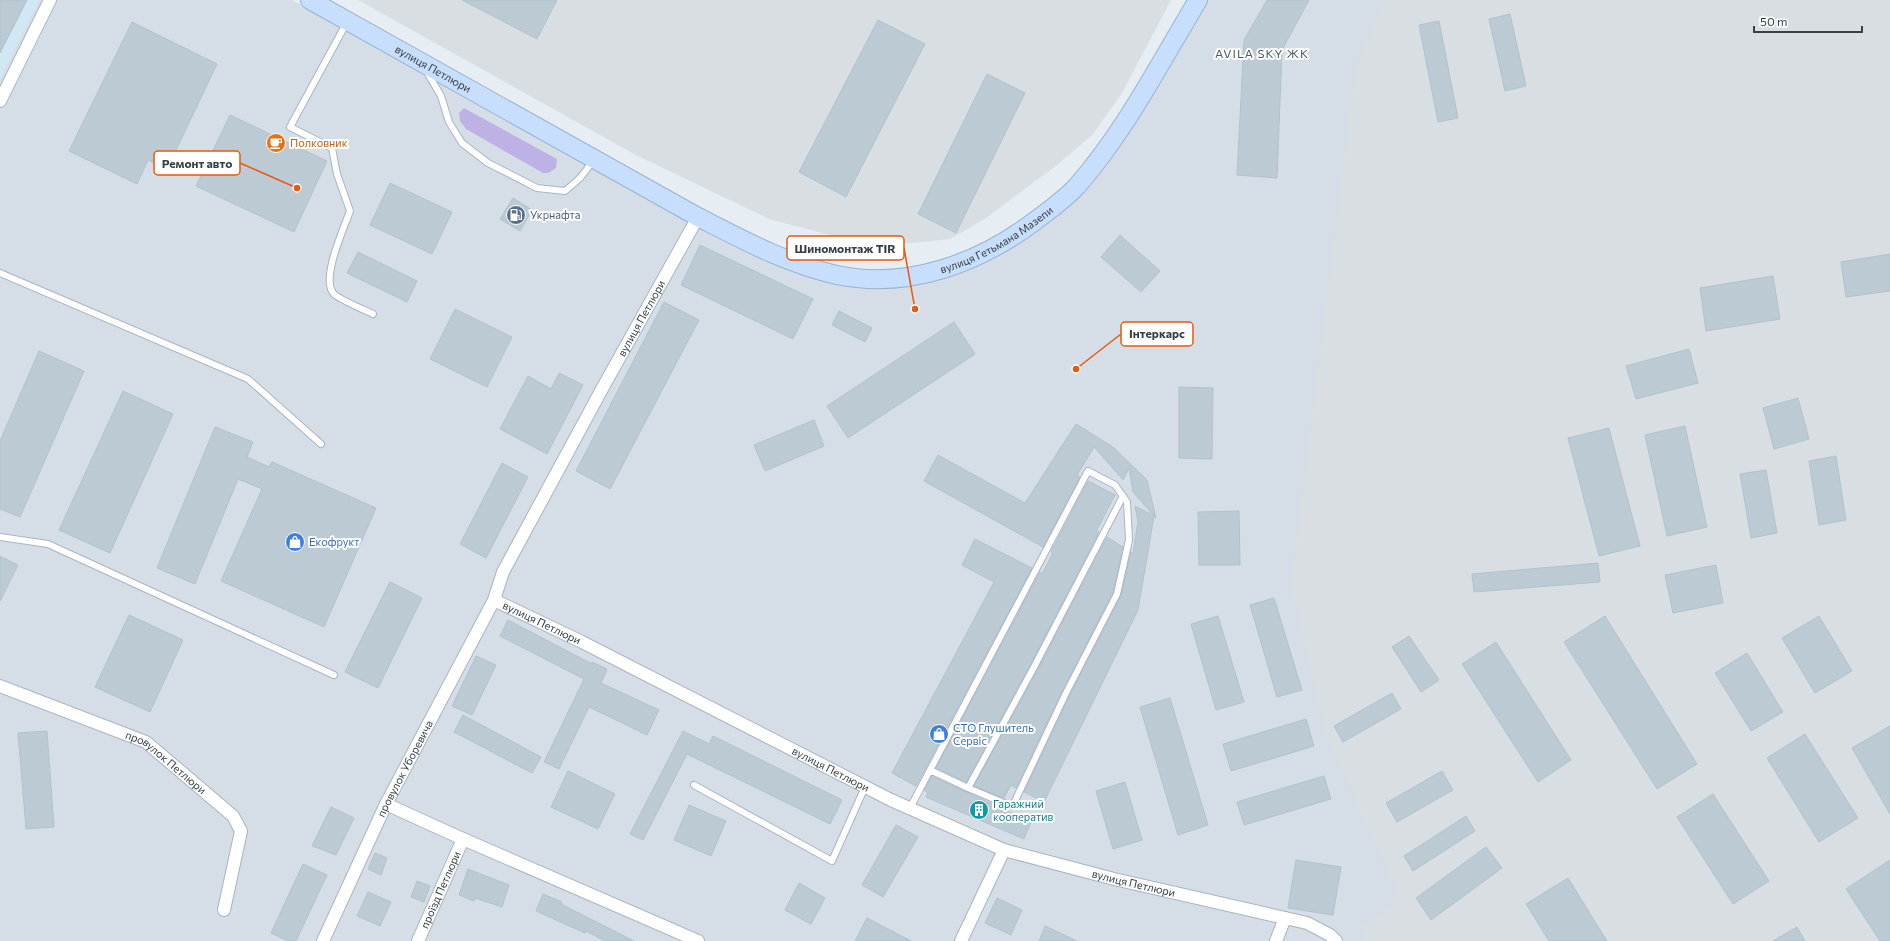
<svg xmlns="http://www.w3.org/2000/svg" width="1890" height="941" font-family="Commissioner,sans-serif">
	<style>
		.residential { fill: #d5dee6 }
		.commercial { fill: #d2e7f4 }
		.industrial { fill: #d8dee2 }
		.green { fill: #beb1e5 }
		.building { fill: #bccad4; stroke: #b0c2ce }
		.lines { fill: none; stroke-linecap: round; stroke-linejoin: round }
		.lane-casing { stroke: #a9b5be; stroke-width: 8 }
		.street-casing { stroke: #a9b5be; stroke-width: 14 }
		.secondary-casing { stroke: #98b2d1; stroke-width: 20 }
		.lane { stroke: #fff; stroke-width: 6 }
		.street { stroke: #fff; stroke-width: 12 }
		.secondary { stroke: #c7defc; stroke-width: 18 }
		.labels { text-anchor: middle; stroke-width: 4; stroke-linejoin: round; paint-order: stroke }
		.street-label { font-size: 11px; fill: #363f45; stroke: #fff }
		.food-label { font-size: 11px; fill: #c56008; stroke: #fff; text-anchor: start }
		.service-label { font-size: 11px; fill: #4e5e75; stroke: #fff; text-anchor: start }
		.shop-label { font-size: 11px; fill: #366cbe; stroke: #fff; text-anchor: start }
		.culture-label { font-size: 11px; fill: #0d838f; stroke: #fff; text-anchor: start }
		.neighbourhood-label { font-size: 12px; letter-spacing: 1px; fill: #4d5d68; stroke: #fff }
		.leader { fill: none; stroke: #e8590c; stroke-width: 1.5 }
		.callout-dot { fill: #e8590c; stroke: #fff; stroke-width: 1.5 }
		.callout { fill: #fff; stroke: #e8590c; stroke-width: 1.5 }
		.callout-label { font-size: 12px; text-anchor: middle; font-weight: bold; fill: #363f45 }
	</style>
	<rect width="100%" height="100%" fill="#e6edf3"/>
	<!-- residential -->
	<path class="residential" d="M39,0H292L416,67L694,224L759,257L805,275L876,289L925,283L960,273L997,257L1024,240L1082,193L1108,162L1208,0H1890V941H0V79Z"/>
	<!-- commercial -->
	<path class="commercial" d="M0,0H39L0,79Z"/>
	<!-- industrial -->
	<path class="industrial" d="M358,0H1171L1122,93L1093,134L1057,165L986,218L950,239L911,243L856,242L769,219L636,155Z
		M1385,0H1890V941H1366L1362,926L1401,901L1326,734L1291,584L1356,66Z"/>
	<!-- green -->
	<path class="green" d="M464,108L557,159L556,168L548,173H543L466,129L460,121L459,113Z"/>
	<!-- building -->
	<path class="building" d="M0,0H27L0,53Z
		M462,0H557L537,39Z
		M1267,0H1309L1282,50L1277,178L1237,175L1244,40Z
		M1510,14L1526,86L1505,91L1489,19Z
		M878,20L925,44L846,197L799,172Z
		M1439,21L1458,118L1438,122L1419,25Z
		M132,22L217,64L167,169L148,160L137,184L69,151Z
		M987,74L1025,93L956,233L918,214Z
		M230,115L327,161L294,232L196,186Z
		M390,183L452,212L432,254L370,225Z
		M513,198L532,210L520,231L500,219Z
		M1120,235L1160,271L1141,292L1101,257Z
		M700,245L813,299L793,339L681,285Z
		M358,252L417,281L407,302L347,273Z
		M1890,254V291L1846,297L1841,262Z
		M1773,276L1780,319L1706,331L1700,288Z
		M664,302L699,320L610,489L576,471Z
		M455,309L512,337L487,387L430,359Z
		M839,311L872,328L865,342L832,325Z
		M954,322L975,354L848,438L827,406Z
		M1689,349L1698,383L1636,399L1626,366Z
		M39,351L84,371L20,517L0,509V441Z
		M559,373L583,385L547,454L500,429L528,376L551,389Z
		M1179,387L1213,388L1212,459L1179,458Z
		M123,391L173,414L110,553L59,530Z
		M1798,398L1809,439L1774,449L1763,408Z
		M814,420L824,446L765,471L754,445Z
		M1076,424L1113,447L1147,480L1156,518L1154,516L1138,610L1044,802L1024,792L1070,695L1121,596L1131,552L1133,553L1138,522L1135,506L1154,516L1133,492L1129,468L1123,480L1094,447L1077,475L1080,477L1043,547L924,481L938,455L1025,503Z
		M1685,426L1707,527L1667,536L1645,435Z
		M215,427L253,442L247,457L269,467L272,462L376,508L324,627L221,581L262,489L238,479L195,584L157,568Z
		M1609,428L1640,546L1599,556L1568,438Z
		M1836,456L1846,520L1819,525L1809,461Z
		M502,463L528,477L486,558L460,544Z
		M1766,470L1777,533L1751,538L1740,474Z
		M1088,481L1115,495L1097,530L1099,532L1029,667L966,782L936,768L1040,572L1042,574L1053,553L1051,552Z
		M1239,511L1240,565H1199L1198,512Z
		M1107,537L1123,547L1113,592L1062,691L1016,788L1011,785L1004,798L974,786L1037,671Z
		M975,539L1032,568L916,786L892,773L994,582L962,565Z
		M0,556L18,565L0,601Z
		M1598,563L1600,582L1474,592L1472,574Z
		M1716,565L1723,603L1673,613L1665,575Z
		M390,582L422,598L378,688L345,672Z
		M1274,598L1302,690L1277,697L1250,605Z
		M129,615L183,640L150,712L95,687Z
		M1218,616L1244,702L1216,710L1191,624Z
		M1605,616L1697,764L1657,789L1564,642Z
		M1819,616L1852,671L1815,693L1782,638Z
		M508,620L592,664V662L607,669L601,683L659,710L647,735L589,707L559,769L544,762L584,679L500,636Z
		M1409,636L1439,680L1421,692L1392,647Z
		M1496,642L1571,760L1538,782L1462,664Z
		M1747,653L1783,712L1751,731L1715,673Z
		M476,656L496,665L472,715L452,706Z
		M1392,693L1401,709L1343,742L1334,726Z
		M1170,698L1208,825L1178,835L1140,707Z
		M463,715L541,757L532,773L454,732Z
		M1306,719L1314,746L1231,771L1223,744Z
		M1890,726V814L1852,748Z
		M47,731L54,827L26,829L18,733Z
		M683,731L709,744L713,736L842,800L830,824L687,754L643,840L630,834Z
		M1805,734L1858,818L1819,842L1767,758Z
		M568,771L615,794L598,829L551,807Z
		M1442,771L1453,790L1397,822L1386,803Z
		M932,776L1031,822L1024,839L926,797L928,793L924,790Z
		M1324,776L1331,799L1244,825L1237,802Z
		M1125,782L1142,840L1113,849L1096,791Z
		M1713,794L1769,881L1733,904L1677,817Z
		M689,805L726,821L711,856L674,840Z
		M331,807L354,818L336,855L312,846Z
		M1466,816L1475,831L1413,871L1404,856Z
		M896,825L918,837L883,897L862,885Z
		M1486,847L1502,868L1431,920L1416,898Z
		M375,853L387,858L381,875L368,869Z
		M1296,860L1341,867L1333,915L1288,908Z
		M1890,860V941H1880L1846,889Z
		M303,864L327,875L296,941H288L271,933Z
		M468,869L509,885L502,907L475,898L474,901L459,895Z
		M1568,878L1607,941H1549L1526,904Z
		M417,881L430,886L424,902L411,897Z
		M799,883L825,898L811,924L785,910Z
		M368,892L391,902L380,926L357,916Z
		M543,894L562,902L561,904L634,941H605L586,931L585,933L536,911Z
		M997,898L1022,910L1011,935L985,923Z
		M867,918L911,941H855Z
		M1045,926L1077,941H1039Z
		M1797,927L1805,941H1773Z"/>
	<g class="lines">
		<!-- lane casing -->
		<g class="lane-casing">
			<path id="lane" d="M347,22L290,127L332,148L337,174L350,211C344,228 320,280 334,294C340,300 365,310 373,314
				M427,72L441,96L449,122L462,143L488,163L537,188L565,191L580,178L594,160
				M0,273L248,379L321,444
				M0,537L48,544L334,675
				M930,770L968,788
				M694,785L832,861L865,787
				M910,808L1088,471L1115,485L1127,502L1129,540L1117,594L1066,693L1015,801L1011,806L968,788L1033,669L1123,496"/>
		</g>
		<!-- street casing -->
		<g class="street-casing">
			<g id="street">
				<path d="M0,101L50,0"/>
				<path id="s1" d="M494,600L582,642L891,800L1004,850L1114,879L1307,923L1330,935L1336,941"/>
				<path id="s2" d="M0,686L146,742L233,816L241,831L224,910"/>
				<path d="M386,804L463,839L698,941"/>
				<path id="s3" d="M323,941L386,804L494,600L503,572L602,389L698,217"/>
				<path id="s4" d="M418,941L463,839"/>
				<path d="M961,941L1004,850"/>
				<path d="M1276,941L1285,918"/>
			</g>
		</g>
		<!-- secondary casing -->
		<g class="secondary-casing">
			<g id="secondary">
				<path id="s5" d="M310,0L698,217C743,240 787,264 837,275C908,290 979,263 1035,221C1050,210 1065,199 1077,186C1126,130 1160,63 1198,0"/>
			</g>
		</g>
		<!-- lane -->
		<use href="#lane" class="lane"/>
		<!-- street -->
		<use href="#street" class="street"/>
		<!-- secondary -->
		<use href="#secondary" class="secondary"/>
	</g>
	<!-- icons -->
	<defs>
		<g id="cafe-disc" transform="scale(1)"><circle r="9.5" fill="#e8710a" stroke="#fff"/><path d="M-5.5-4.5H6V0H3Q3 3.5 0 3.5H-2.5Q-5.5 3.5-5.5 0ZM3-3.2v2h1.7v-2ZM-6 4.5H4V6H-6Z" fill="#fff"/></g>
		<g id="fuel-disc" transform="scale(1)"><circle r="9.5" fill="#5c6f8a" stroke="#fff"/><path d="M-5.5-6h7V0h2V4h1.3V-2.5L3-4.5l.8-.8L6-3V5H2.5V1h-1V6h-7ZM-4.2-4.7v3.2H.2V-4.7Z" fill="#fff"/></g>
		<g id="shop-disc" transform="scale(1)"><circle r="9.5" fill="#3f7fe0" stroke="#fff"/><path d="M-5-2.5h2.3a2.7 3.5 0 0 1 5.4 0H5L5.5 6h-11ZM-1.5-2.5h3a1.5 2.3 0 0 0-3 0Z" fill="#fff"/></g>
		<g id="building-disc" transform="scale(1)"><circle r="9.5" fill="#0f9aa8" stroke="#fff"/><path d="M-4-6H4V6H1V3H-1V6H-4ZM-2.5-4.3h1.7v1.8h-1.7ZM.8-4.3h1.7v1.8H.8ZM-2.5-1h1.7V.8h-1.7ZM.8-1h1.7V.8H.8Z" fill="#fff"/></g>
	</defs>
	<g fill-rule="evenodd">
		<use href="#cafe-disc" x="276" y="143"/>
		<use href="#fuel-disc" x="516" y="215"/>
		<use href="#shop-disc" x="295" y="542"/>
		<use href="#shop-disc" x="939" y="734"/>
		<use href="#building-disc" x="979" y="810"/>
	</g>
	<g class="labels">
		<!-- street labels -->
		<g class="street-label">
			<text dy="4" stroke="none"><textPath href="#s5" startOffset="141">вулиця Петлюри</textPath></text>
			<text dy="4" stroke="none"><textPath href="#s5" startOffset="764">вулиця Гетьмана Мазепи</textPath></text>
			<text dy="4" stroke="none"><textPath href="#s3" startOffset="700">вулиця Петлюри</textPath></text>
			<text dy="4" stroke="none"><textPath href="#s1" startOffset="53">вулиця Петлюри</textPath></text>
			<text dy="4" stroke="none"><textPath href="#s2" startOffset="184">провулок Петлюри</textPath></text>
			<text dy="4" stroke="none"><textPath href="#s3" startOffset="191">провулок Уборевича</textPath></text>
			<text dy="4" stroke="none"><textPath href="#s1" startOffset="377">вулиця Петлюри</textPath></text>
			<text dy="4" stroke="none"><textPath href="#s1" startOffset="702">вулиця Петлюри</textPath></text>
			<text dy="4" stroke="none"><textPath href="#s4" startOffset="56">проїзд Петлюри</textPath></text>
		</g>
		<!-- food labels -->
		<g class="food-label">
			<text x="290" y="147">Полковник</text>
		</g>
		<!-- service labels -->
		<g class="service-label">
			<text x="530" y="219">Укрнафта</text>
		</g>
		<!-- shop labels -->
		<g class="shop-label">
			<text x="309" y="546">Екофрукт</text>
			<text x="953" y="732">СТО Глушитель<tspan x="953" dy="13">Сервіс</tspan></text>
		</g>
		<!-- culture labels -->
		<g class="culture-label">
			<text x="993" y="808">Гаражний<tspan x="993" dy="13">кооператив</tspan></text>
		</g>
		<!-- neighbourhood labels -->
		<g class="neighbourhood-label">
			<text x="1262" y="58">AVILA SKY ЖК</text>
		</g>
	</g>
	<!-- callouts -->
	<path class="leader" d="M297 188L240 163M915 309L904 248M1076 369L1121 334"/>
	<g class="callout-dot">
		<circle cx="297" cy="188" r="4"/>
		<circle cx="915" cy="309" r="4"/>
		<circle cx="1076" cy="369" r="4"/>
	</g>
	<g class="callout">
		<rect x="154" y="151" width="86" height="24" rx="4"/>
		<rect x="787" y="236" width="117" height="24" rx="4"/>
		<rect x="1121" y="322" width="72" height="24" rx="4"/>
	</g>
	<g class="callout-label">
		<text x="197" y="168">Ремонт авто</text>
		<text x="845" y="253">Шиномонтаж TIR</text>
		<text x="1157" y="338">Інтеркарс</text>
	</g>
	<!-- scale -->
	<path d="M1754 26v6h108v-6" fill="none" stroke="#363f45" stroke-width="2"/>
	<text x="1760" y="26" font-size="12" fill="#363f45" stroke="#ffffff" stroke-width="3" paint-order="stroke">50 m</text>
</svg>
